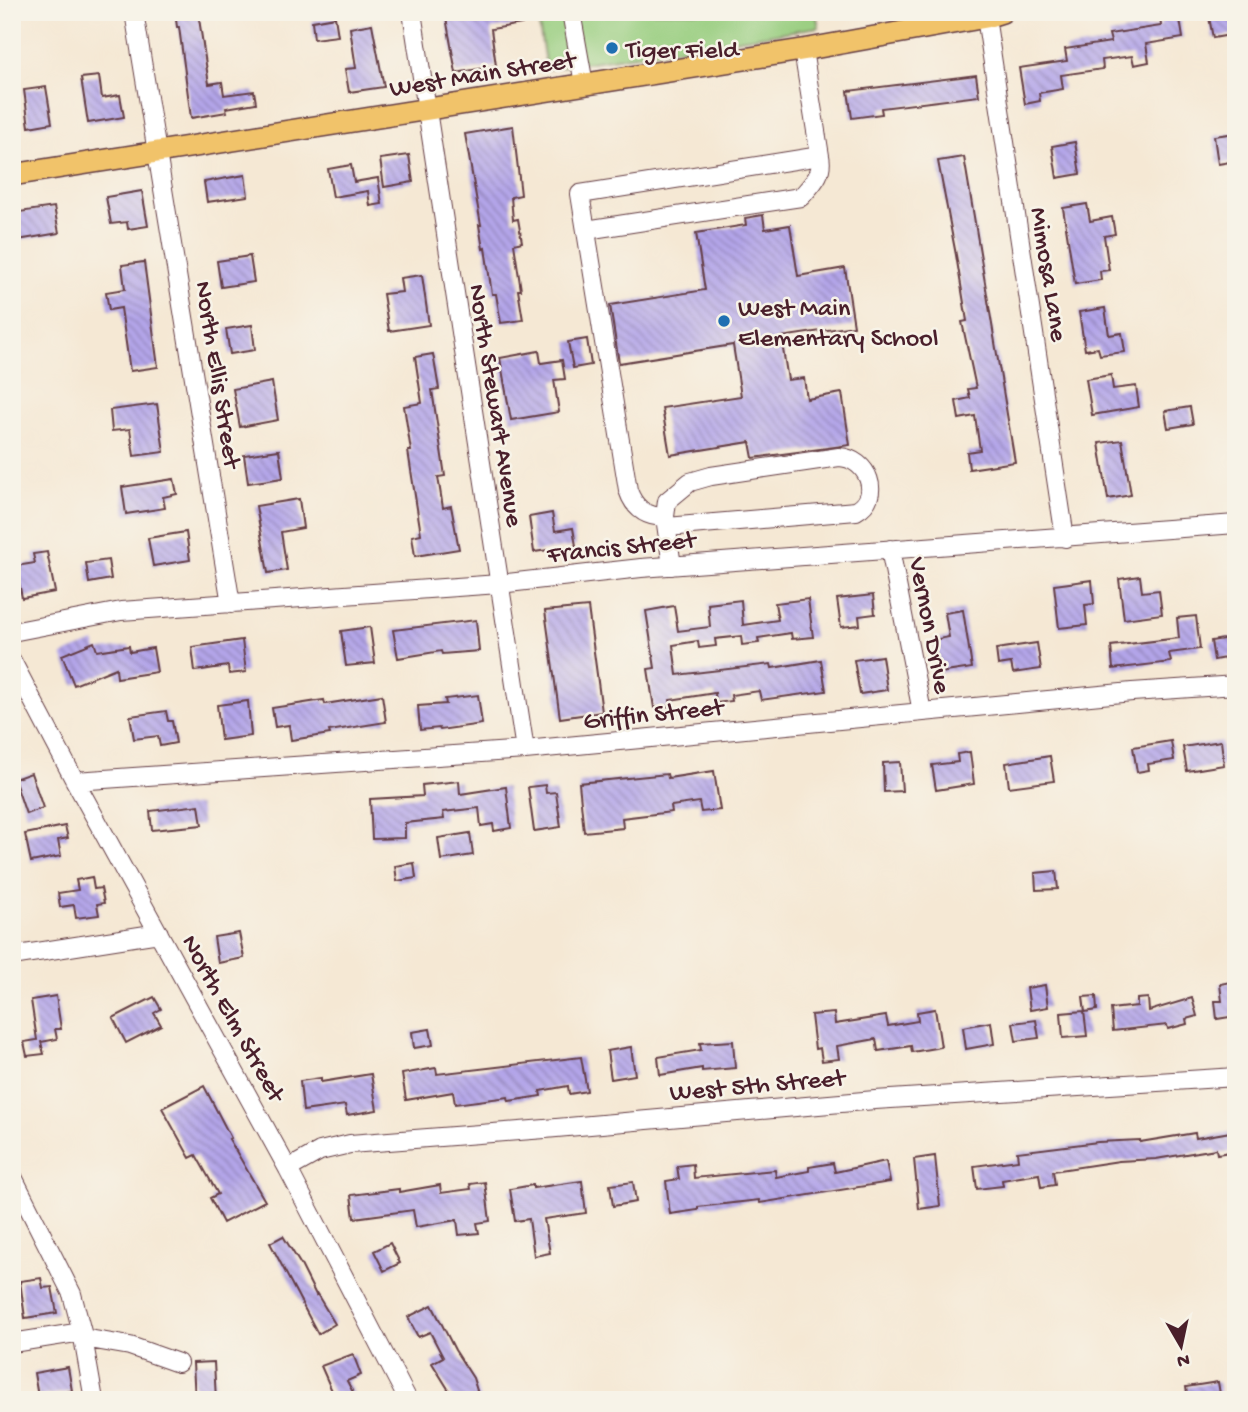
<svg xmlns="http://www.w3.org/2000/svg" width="1248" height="1412" font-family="'Gochi Hand',sans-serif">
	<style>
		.park { fill: #99ce80; stroke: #727656; stroke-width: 2 }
		.building { fill: url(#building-back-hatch) }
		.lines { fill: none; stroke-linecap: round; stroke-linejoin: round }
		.minor-casing { stroke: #643d44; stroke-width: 20 }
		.major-casing { stroke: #643d44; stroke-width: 24 }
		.minor { stroke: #fff; stroke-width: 18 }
		.major { stroke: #f1c36a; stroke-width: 21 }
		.poi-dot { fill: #1f6fb2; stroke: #f7f3e8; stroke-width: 2.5 }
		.labels { text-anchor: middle; stroke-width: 5; stroke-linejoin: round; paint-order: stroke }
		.poi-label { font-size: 26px; fill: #4a1f2b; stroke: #f7f3e8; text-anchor: start }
		.street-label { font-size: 26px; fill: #4a1f2b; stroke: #f7f3e8 }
	</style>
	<defs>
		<pattern id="building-back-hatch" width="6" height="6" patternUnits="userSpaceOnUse" patternTransform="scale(1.75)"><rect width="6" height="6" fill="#b3a5e9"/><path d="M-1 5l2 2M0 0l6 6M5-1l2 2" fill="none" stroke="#9486bd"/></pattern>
	</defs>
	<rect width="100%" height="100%" fill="#f7f3e8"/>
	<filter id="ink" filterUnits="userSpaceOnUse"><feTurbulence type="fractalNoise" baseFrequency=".0143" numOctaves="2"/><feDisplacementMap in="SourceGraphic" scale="14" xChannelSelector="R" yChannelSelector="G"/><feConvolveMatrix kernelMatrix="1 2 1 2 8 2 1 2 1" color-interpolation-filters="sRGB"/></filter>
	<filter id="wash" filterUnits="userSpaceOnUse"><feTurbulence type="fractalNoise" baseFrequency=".00686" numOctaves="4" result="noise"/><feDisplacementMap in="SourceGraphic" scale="28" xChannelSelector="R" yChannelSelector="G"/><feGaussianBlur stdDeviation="1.57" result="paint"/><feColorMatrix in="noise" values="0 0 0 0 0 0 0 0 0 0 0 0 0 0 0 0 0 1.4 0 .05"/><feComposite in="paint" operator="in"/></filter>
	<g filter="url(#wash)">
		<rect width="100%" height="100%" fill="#f5e8d4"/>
		<!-- park -->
		<path class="park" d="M537,12H816L819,27L546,69Z"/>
		<g id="blocks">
			<!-- building -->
			<path class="building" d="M175,12H198L209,84L222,82L224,95L254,91L256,103L226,108L227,112L191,118L179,27H177Z
				M445,12H520L522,24L491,29L496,66L456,73Z
				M1208,12H1236V34L1213,38Z
				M1179,13L1183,38L1146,44L1149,62L1134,65L1132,56L1102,60L1103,69L1061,75L1063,89L1039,93L1040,101L1025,104L1019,68L1067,61L1065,49L1111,42L1109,34L1161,26L1160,16Z
				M335,17L338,36L314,39L312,21Z
				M372,24L384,87L349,92L345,69L356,68L350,28Z
				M976,75L979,96L881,108L882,114L852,118L848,91Z
				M99,76L102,98L120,95L124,117L88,123L81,78Z
				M46,87L52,123L29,127L24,90Z
				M513,126L521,195L511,197L513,220L518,219L522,242L514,244L521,290H518L523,320L501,323L496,294H492L485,248L483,249L479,225H481L465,134Z
				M1236,133V161L1218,164L1214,136Z
				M1075,142L1080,174L1057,178L1052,146Z
				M409,155L413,182L384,187L380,159Z
				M964,157L1015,462L969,469L967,452L980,450L975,416L959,419L956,401L970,398L968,389L976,388L962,322L967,321L956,255L938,161Z
				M351,165L354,182L378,178L382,204L370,206L368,191L333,197L328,169Z
				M245,175L248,196L207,202L204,182Z
				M142,191L148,226L128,229L127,222L111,224L106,197Z
				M1087,204L1090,221L1112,217L1115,234L1104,236L1109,270L1100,271L1101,280L1075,284L1063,208Z
				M54,207L59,233L12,241V213Z
				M763,215L765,229L790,225L798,276L845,268L854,326L781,337L788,380L804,378L807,399L842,393L850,445L753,458L750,442L670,455L662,408L741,396L733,345L619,363L610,305L705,290L696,233L746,225L745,218Z
				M250,256L254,282L221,287L217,261Z
				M144,262L158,367L130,371L121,308L109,310L106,292L125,289L122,265Z
				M422,275L429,325L389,331L383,294L402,292L400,278Z
				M1105,308L1109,335L1122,333L1125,352L1100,355L1098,348L1085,350L1079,312Z
				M252,325L255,350L230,354L226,329Z
				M587,339L591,365L573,368L568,342Z
				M539,351L541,363L562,360L565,379L554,380L559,412L511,420L500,358Z
				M433,354L439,389L432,390L445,476L438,477L443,508L451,506L459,549L415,556L412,536L421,534L408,451H411L404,406L422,403L415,357Z
				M1111,375L1113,389L1136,386L1139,407L1092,415L1086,379Z
				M272,382L278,420L240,427L233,389Z
				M157,404L164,452L134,456L130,429L112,431L110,410Z
				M1190,407L1193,424L1168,428L1165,411Z
				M1122,440L1131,495L1108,499L1099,443Z
				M279,450L283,478L248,483L244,455Z
				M174,479L177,494L163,497L165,508L126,514L122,487Z
				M299,499L303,528L281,532L287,570L268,573L256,506Z
				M552,513L555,531L573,528L576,546L534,552L529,517Z
				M186,532L190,560L153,566L148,538Z
				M47,552L55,592L22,598L16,566L35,563L33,554Z
				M108,560L111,579L89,583L86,563Z
				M1140,576L1142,592L1159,590L1162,614L1124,619L1119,579Z
				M1092,580L1094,604L1085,605L1087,625L1059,628L1054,585Z
				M873,595L875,614L859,616L860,625L841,627L837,599Z
				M808,599L813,637L792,639L791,633L758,638L759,643L742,645L741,636L715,639L716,646L699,648L698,641L673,645L677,675L771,664L772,668L821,660L826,691L761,700L759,691L731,695L732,701L716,703L715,693L670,700L671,706L654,708L648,669L655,668L646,611L674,606L678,631L710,627L708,604L741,600L743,625L778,620L775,603Z
				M588,607L602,712L560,718L545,611Z
				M963,610L972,668L939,673L933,640L949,637L945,613Z
				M1196,616L1200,649L1169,653L1171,662L1113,669L1111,646L1179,638L1177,618Z
				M476,620L479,651L442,654L441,651L398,658L393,630Z
				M370,627L375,663L346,666L341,631Z
				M1236,637V656L1214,660L1211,641Z
				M242,640L246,672L229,674L228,666L195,671L192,647Z
				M94,642L97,651L129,646L130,652L153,648L157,672L117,678L116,668L74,685L62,655Z
				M1037,643L1041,669L1013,673L1011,663L998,665L996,649Z
				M882,656L887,690L860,694L854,660Z
				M382,695L386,722L329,731L330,734L291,740L289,725L275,727L272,708L324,700L325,704Z
				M478,695L482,724L440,730L439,728L420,730L418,706L446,704L445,699Z
				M248,701L251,736L221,740L217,705Z
				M166,711L168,721H172L176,743L160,746L158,736L134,739L130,716Z
				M1171,741L1174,760L1148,764L1149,770L1137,772L1133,747Z
				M1221,741L1224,765L1187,771L1183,747Z
				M970,752L974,784L936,790L932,765L958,762L957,754Z
				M1050,756L1054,781L1009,787L1006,763Z
				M900,762L902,791L884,792L883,763Z
				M714,771L720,810L701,812L699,802L671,806L672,812L622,818L623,828L584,832L579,783L667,774L668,778Z
				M31,773L43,808L26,814L14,779Z
				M459,781L460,794L506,787L511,828L494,831L493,824L481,826L479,808L443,812L444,819L405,823V838L372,839L370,799L423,796L422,785Z
				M545,785L546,793L556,792L561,827L534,831L528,787Z
				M199,805L202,825L152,830L150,811Z
				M65,826L68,838L58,840L61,856L31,862L25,834Z
				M470,833L473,855L441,860L438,838Z
				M414,863L416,878L397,881L395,866Z
				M1056,871L1058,889L1036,890L1035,873Z
				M92,877L94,889L101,888L104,903L97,904L99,915L76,918L74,905L60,907L58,893L78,890L76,880Z
				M239,933L244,958L218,963L214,937Z
				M1236,981V1016L1217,1019L1215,1001H1222L1220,984Z
				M1045,985L1048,1007L1030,1010L1027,988Z
				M56,996L61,1029H55L57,1039L41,1042L44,1054L27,1056L24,1042L37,1040L31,1000Z
				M1096,996L1097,1010L1085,1012L1083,997Z
				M154,997L161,1009L154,1013L161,1025L126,1043L113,1018Z
				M1148,998L1149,1011L1192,998L1197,1016L1186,1019L1187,1024L1168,1029L1167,1025L1113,1031L1111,1009L1137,1006V999Z
				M935,1009L941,1047L912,1052L911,1046L878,1051L876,1039L837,1046L839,1059L822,1061L820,1048L815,1049L811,1015L834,1013L835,1024L886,1016L888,1026L918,1021L917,1012Z
				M1084,1011L1087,1036L1063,1038L1061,1013Z
				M1036,1020L1039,1038L1016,1041L1013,1023Z
				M991,1022L994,1044L966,1049L963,1027Z
				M430,1029L433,1045L414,1048L412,1032Z
				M733,1041L735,1068L702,1071V1068L660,1075L658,1057L701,1050L700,1043Z
				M631,1047L635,1075L611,1079L607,1051Z
				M581,1057L587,1091L569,1094L568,1086L540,1091L541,1096L509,1101L508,1097L455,1104L453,1092L406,1100L402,1074L436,1068L437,1074Z
				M371,1074L377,1110L347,1115L345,1105L303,1111L300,1081L321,1078V1082Z
				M204,1086L231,1138L229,1139L265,1201L223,1223L210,1198L218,1194L196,1155L190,1158L162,1108Z
				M1236,1131V1151L1217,1154L1216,1149L1156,1159L1119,1161L1053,1171L1055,1185L1041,1187L1039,1174L1002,1180L1003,1186L977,1189L974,1166L1018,1160L1017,1152L1098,1142L1140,1140V1142L1195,1133L1196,1138Z
				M935,1156L940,1206L919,1209L914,1159Z
				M886,1161L890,1182L760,1203L759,1200L698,1207V1210L670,1214L666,1181L679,1179L677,1166L693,1164L694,1178L775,1170L776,1177L809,1171V1167L833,1163L835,1172Z
				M582,1181L586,1213L544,1219L550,1253L534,1256L529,1219L515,1221L510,1189L533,1185V1188Z
				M485,1182L490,1221L477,1223L479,1233L459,1235L457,1220L416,1227L413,1210L354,1218L351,1195L399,1189V1192L440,1185L441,1193L471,1189L470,1184Z
				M633,1182L636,1202L613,1206L610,1185Z
				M283,1236L301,1265L316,1295L317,1294L335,1324L318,1334L270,1243Z
				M390,1243L400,1263L384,1271L374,1251Z
				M41,1278L43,1288L52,1287L57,1313L25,1318L20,1281Z
				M432,1305L455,1350L473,1378L480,1400H455L432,1363L443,1357L430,1332L418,1337L408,1317Z
				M353,1354L361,1375L347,1381L357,1400H336L321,1366Z
				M214,1362L216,1400H195L193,1363Z
				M68,1367L72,1391L38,1397L34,1373Z
				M1218,1382L1221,1400H1188L1186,1387Z"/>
		</g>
	</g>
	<g filter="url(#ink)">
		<use href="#blocks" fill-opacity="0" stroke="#643d44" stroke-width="2"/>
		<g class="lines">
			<!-- minor casing -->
			<g class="minor-casing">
				<path id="minor" d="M134,12L231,604
					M412,12L525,750
					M571,12L584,84
					M986,17L1065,538
					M803,50L820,156
					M586,230L801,197C812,184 824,174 820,156L580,194L628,490C634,508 646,517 665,517
					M667,527L856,511C883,497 868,458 839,457L711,476L690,482L667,501L665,517L672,566
					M890,549L922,712
					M12,632L121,611L499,584L641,568L1236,524
					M12,661L75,781L288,1169L408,1400
					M75,781L525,750L1132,692L1236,685
					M12,956L159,933
					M288,1169L320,1151L350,1144L545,1129L875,1100L1236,1077
					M12,1175L72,1294L82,1332L94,1400
					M83,1338L130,1346L178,1363
					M12,1343L82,1332"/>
			</g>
			<!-- major casing -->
			<g class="major-casing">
				<path id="major" d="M12,175L808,49L986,17L1002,12"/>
			</g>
			<!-- minor -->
			<use href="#minor" class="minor"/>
			<!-- major -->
			<use href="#major" class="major"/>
		</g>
	</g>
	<!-- markers -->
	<g class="poi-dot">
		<circle cx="612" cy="48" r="7"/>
		<circle cx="724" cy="321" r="7"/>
	</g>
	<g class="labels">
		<!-- poi labels -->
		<g class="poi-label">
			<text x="626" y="57">Tiger Field</text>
			<text x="738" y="315">West Main<tspan x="738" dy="30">Elementary School</tspan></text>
		</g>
		<!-- street labels -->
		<g class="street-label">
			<text transform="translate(482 72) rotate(-9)" y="9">West Main Street</text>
			<text transform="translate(1051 274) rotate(81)" y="9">Mimosa Lane</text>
			<text transform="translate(220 374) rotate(81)" y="9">North Ellis Street</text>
			<text transform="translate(498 405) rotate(81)" y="9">North Stewart Avenue</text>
			<text transform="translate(621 545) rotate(-6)" y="9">Francis Street</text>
			<text transform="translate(932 625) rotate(79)" y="9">Vernon Drive</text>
			<text transform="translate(653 712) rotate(-6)" y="9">Griffin Street</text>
			<text transform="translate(235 1017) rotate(61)" y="9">North Elm Street</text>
			<text transform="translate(757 1083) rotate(-5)" y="9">West 5th Street</text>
		</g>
	</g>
	<!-- margin -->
	<rect width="1248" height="1412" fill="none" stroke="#f7f3e8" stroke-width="42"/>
	<!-- north arrow -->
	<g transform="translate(1181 1346) rotate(171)" stroke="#f7f3e8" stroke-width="5" paint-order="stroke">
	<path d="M0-5L12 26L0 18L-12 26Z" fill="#4a1f2b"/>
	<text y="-10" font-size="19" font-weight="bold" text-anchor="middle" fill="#4a1f2b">N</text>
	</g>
</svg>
